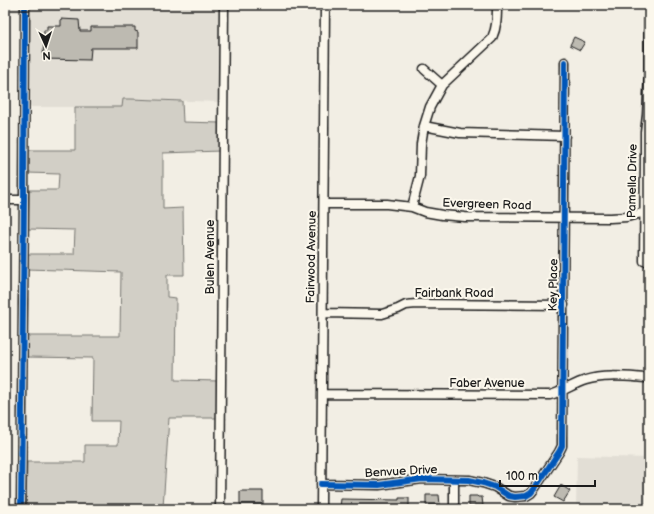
<svg xmlns="http://www.w3.org/2000/svg" width="654" height="514" font-family="'Balsamiq Sans',sans-serif">
	<style>
		.built { fill: #e2ded5 }
		.green { fill: #d2cfc6; stroke: #777671 }
		.building { fill: #bdbab1; stroke: #1c1c1c }
		.lines { fill: none; stroke-linecap: round; stroke-linejoin: round }
		.minor-casing { stroke: #1c1c1c; stroke-width: 11 }
		.minor { stroke: #fbf7ec; stroke-width: 8 }
		.cycleway-casing { stroke: #fbf7ec; stroke-width: 8 }
		.cycleway { stroke: #0057b8; stroke-width: 6 }
		.labels { text-anchor: middle; stroke-width: 4; stroke-linejoin: round; paint-order: stroke }
		.street-label { font-size: 12px; fill: #1c1c1c; stroke: #fbf7ec }
	</style>
	<rect width="100%" height="100%" fill="#f2eee4"/>
	<filter id="ink" filterUnits="userSpaceOnUse"><feTurbulence type="fractalNoise" baseFrequency=".025" numOctaves="2"/><feDisplacementMap in="SourceGraphic" scale="8" xChannelSelector="R" yChannelSelector="G"/><feConvolveMatrix kernelMatrix="1 2 1 2 8 2 1 2 1" color-interpolation-filters="sRGB"/></filter>
	<g filter="url(#ink)">
		<!-- built -->
		<path class="built" d="M5,5H222L221,102L131,99L123,100V107H27L28,12H5Z
			M577,456L649,458V509H576Z"/>
		<!-- green -->
		<path class="green" d="M123,99H131L182,101L183,122L220,123V151L163,153V209L183,208L184,275H167V297L176,298L175,380L219,381L218,418H169L163,507L215,508V509H26L27,462H85V445H118L119,421H92L93,358L26,357V336H120L121,272L27,269L28,254H74L75,230L28,229L27,190H58L59,174L28,173L29,150H75V107H122Z"/>
		<!-- building -->
		<path class="building" d="M61,19L79,20L80,31H91V27H135V31L138,32V48H91L90,60L43,59L44,30H47V26H61Z
			M574,37L585,42L580,50L570,45Z
			M561,485L570,491L563,502L554,497Z
			M240,491H263V504H240Z
			M426,495H439L440,505H426Z
			M469,496H477L478,497H482L483,506H469Z
			M399,498H409V507H396V509H381L349,508V509H341L340,507L341,499L399,500Z"/>
		<g class="lines">
			<!-- minor casing -->
			<g class="minor-casing">
				<path id="minor" d="M424,69L442,85
					M424,126L460,133L565,136
					M5,200H24
					M324,204H387L412,207L425,212L442,215L465,217L610,218L627,217L649,211
					M412,207L420,176L421,144L424,126L430,107L442,85L492,38C497,27 497,17 497,5
					M644,261L645,154V132L647,115L649,76V5
					M323,313L382,314L398,309L406,305L416,304L564,305
					M322,394L550,395C563,392 573,384 586,380C604,374 629,377 649,378
					M321,484L379,485L422,479L469,480L483,483L495,487L509,496L515,497L526,496L531,493L535,488L559,452L562,446V440L565,62
					M21,509L24,200L25,5
					M220,509L224,5
					M321,509L325,5
					M454,509V480"/>
			</g>
			<!-- minor -->
			<use href="#minor" class="minor"/>
			<!-- cycleway casing -->
			<g class="cycleway-casing">
				<path id="cycleway" d="M321,484L379,485L422,479L469,480L483,483L495,487L509,496L515,497L526,496L531,493L535,488L559,452L562,446V440L565,62
					M21,509L24,200L25,5"/>
			</g>
			<!-- cycleway -->
			<use href="#cycleway" class="cycleway"/>
		</g>
	</g>
	<g class="labels">
		<!-- street labels -->
		<g class="street-label">
			<text transform="translate(632 181) rotate(-89)" y="4">Pamella Drive</text>
			<text transform="translate(487 204) rotate(2)" y="4">Evergreen Road</text>
			<text transform="translate(210 257) rotate(-90)" y="4">Bulen Avenue</text>
			<text transform="translate(311 257) rotate(-89)" y="4">Fairwood Avenue</text>
			<text transform="translate(553 285) rotate(-89)" y="4">Key Place</text>
			<text x="454" y="297">Fairbank Road</text>
			<text x="487" y="387">Faber Avenue</text>
			<text transform="translate(401 471) rotate(-3)" y="4">Benvue Drive</text>
		</g>
	</g>
	<!-- margin -->
	<rect width="654" height="514" fill="none" stroke="#fbf7ec" stroke-width="20"/>
	<rect x="10" y="10" width="634" height="494" fill="none" stroke="#1c1c1c" stroke-width="1.5" filter="url(#ink)"/>
	<!-- north arrow -->
	<g transform="translate(46 46) rotate(177)" stroke="#fbf7ec" stroke-width="3" paint-order="stroke">
	<path d="M0-3L7 15L0 10L-7 15Z" fill="#1c1c1c"/>
	<text y="-6" font-size="11" font-weight="bold" text-anchor="middle" fill="#1c1c1c">N</text>
	</g>
	<!-- scale -->
	<path d="M500 480v6h95v-6" fill="none" stroke="#1c1c1c" stroke-width="2"/>
	<text x="506" y="480" font-size="12" fill="#1c1c1c" stroke="#fbf7ec" stroke-width="3" paint-order="stroke">100 m</text>
</svg>
